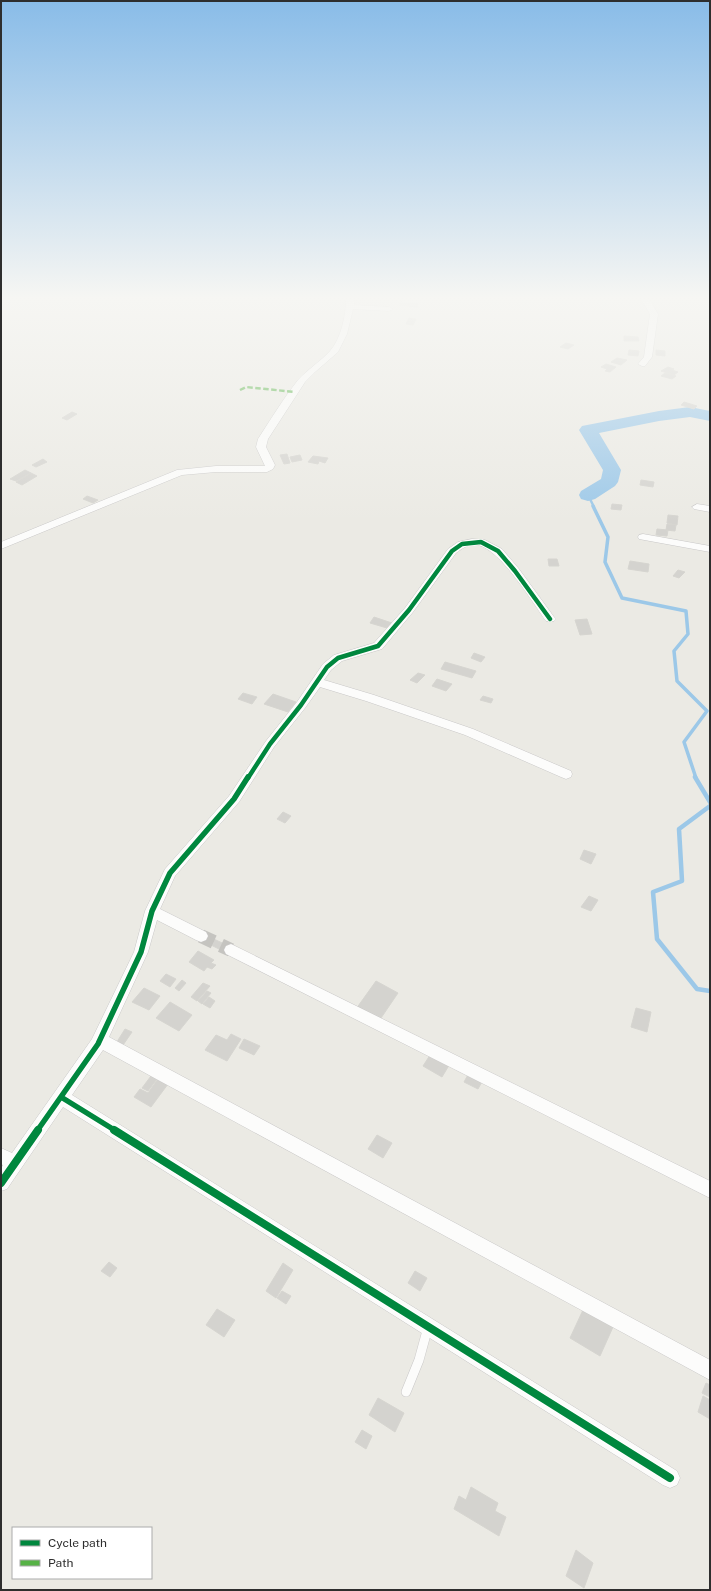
<svg xmlns="http://www.w3.org/2000/svg" width="711" height="1591" font-family="'Public Sans',sans-serif">
	<style>
		.lines { fill: none; stroke-linecap: round; stroke-linejoin: round }
		.stream-far2 { stroke: #9cc8e8; stroke-width: 2.5 }
		.stream-far1 { stroke: #9cc8e8; stroke-width: 3.5 }
		.stream { stroke: #9cc8e8; stroke-width: 4.5 }
		.river { fill: #9cc8e8; fill-rule: evenodd }
		.building { fill: #d4d3cf; stroke: #d6d5d0 }
		.street-tunnel { stroke: #c5c4c0; stroke-width: 14; stroke-dasharray: 14 8; stroke-linecap: butt }
		.lane-casing { stroke: #c9c8c8; stroke-width: 10 }
		.street-casing { stroke: #c9c8c8; stroke-width: 1 }
		.lane { stroke: #fcfcfb; stroke-width: 9 }
		.street { fill: #fcfcfb; fill-rule: evenodd }
		.quiet { stroke: #56b246; stroke-width: 2.5; stroke-dasharray: 5.5 2.5; stroke-linecap: butt }
		.cycleway-far2-casing { stroke: #fff; stroke-width: 6 }
		.cycleway-far1-casing { stroke: #fff; stroke-width: 8 }
		.cycleway-casing { stroke: #fff; stroke-width: 10 }
		.cycleway-far2 { stroke: #00873e; stroke-width: 4.5 }
		.cycleway-far1 { stroke: #00873e; stroke-width: 5.5 }
		.cycleway { stroke: #00873e; stroke-width: 8 }
	</style>
	<rect width="100%" height="100%" fill="#ebeae4"/>
	<g class="lines">
		<!-- stream-far2 -->
		<path class="stream-far2" d="M588,495L594,507"/>
		<!-- stream-far1 -->
		<path class="stream-far1" d="M593,506L608,537L605,562L622,598L686,611L688,634L674,651L677,681L707,711L684,742L696,778"/>
		<!-- stream -->
		<path class="stream" d="M695,777L710,802
			M710,806L679,829L682,881L653,892L657,939L697,989L710,991"/>
		<!-- river -->
		<path class="river" d="M690,407L710,411V421L690,417L659,421L599,433L621,470L618,482L615,486L595,499L588,501L581,499L579,495L581,491L601,479L603,470L579,430L582,426L659,411Z"/>
	</g>
	<!-- building -->
	<path class="building" d="M401,302L418,304L417,307L400,305Z
		M409,318L416,319L413,325L406,324Z
		M624,336L638,337L639,341H624Z
		M566,343L574,345L568,349L560,347Z
		M629,350L639,351L638,356L628,355Z
		M656,350L665,351V356L656,355Z
		M617,358L627,360L621,365L611,362Z
		M606,364L616,367L610,372L605,371L607,369L601,367Z
		M668,367L674,369L672,370L678,372L674,375L661,371Z
		M665,373L676,376L672,379L661,376Z
		M684,402L697,406L694,409L681,405Z
		M72,412L77,414L67,420L62,418Z
		M287,454L290,463L284,464L280,455Z
		M300,455L302,460L292,462L290,457Z
		M313,456L328,458L325,463L319,461L318,464L308,462Z
		M43,459L47,462L36,467L32,465Z
		M25,470L31,473L16,481L10,479Z
		M31,473L37,476L22,485L16,482Z
		M641,480L654,482L653,487L640,485Z
		M87,496L98,500L93,503L83,499Z
		M612,504L622,505L621,510L611,509Z
		M668,515L678,516L677,525L667,523Z
		M667,524L676,525L675,531L666,530Z
		M657,529L668,530L667,536L656,535Z
		M548,559H557L559,566H549Z
		M630,561L649,564L648,572L628,569Z
		M678,570L685,572L679,578L673,576Z
		M374,617L392,623L387,628L370,623Z
		M587,619L592,634L580,635L575,620Z
		M474,653L485,657L481,662L471,658Z
		M445,662L476,671L472,678L441,669Z
		M418,673L425,675L417,683L410,680Z
		M437,679L452,684L446,691L432,686Z
		M243,693L257,697L252,704L238,699Z
		M273,694L296,702L288,712L264,704Z
		M483,696L493,699L491,703L480,700Z
		M283,812L291,816L285,823L277,819Z
		M584,850L596,854L591,864L580,859Z
		M589,896L598,900L591,911L581,907Z
		M203,934L233,948L229,954L199,939Z
		M198,951L214,960L211,963L216,965L212,969L207,967L204,971L189,962Z
		M166,974L176,979L170,987L160,981Z
		M182,980L186,983L179,991L175,988Z
		M376,981L398,993L379,1021L356,1009Z
		M203,983L210,986L197,1001L191,997Z
		M144,988L160,996L149,1010L132,1002Z
		M207,991L211,993L202,1004L198,1001Z
		M209,997L215,1001L210,1008L203,1004Z
		M170,1002L192,1015L179,1031L156,1018Z
		M636,1008L651,1012L647,1032L631,1027Z
		M125,1029L132,1032L121,1048L115,1045Z
		M231,1034L241,1039L227,1061L205,1050L216,1035L227,1040Z
		M244,1039L260,1046L254,1055L239,1048Z
		M432,1052L451,1062L442,1077L423,1066Z
		M470,1071L484,1078L478,1089L464,1082Z
		M151,1076L157,1079L148,1091L142,1088Z
		M158,1079L168,1084L151,1107L134,1097L140,1089L148,1093Z
		M377,1135L392,1143L383,1158L368,1149Z
		M109,1262L117,1268L110,1277L101,1271Z
		M283,1263L293,1270L276,1298L266,1291Z
		M415,1271L427,1278L420,1291L408,1283Z
		M282,1291L291,1296L286,1304L277,1298Z
		M217,1309L235,1320L224,1337L206,1325Z
		M583,1310L613,1327L600,1356L570,1338Z
		M706,1383L710,1385V1397L702,1393Z
		M703,1396L710,1400V1419L698,1412Z
		M378,1398L404,1413L395,1432L369,1415Z
		M362,1430L372,1436L366,1449L355,1442Z
		M471,1487L498,1503L495,1511L506,1517L499,1536L454,1509L459,1496L466,1500Z
		M576,1550L593,1563L584,1588L566,1576Z"/>
	<g class="lines">
		<!-- street-tunnel -->
		<path class="street-tunnel" d="M201,936L231,950"/>
		<!-- lane casing -->
		<g class="lane-casing">
			<path id="lane" d="M406,1392L419,1360L428,1327"/>
		</g>
		<!-- street casing -->
		<g class="street-casing">
			<path id="street" d="M346,299H354V305L389,307L393,309L389,311L353,309L347,334L338,352L315,372L305,382L268,439L266,447L275,465L273,469L267,472H216L182,475L1,549V542L177,470L216,466H265L256,447L258,439C271,419 283,399 298,380C308,369 320,362 330,351C341,339 346,315 346,299Z
				M641,299H649L658,314L652,357L645,366H642L638,364L644,357L650,314Z
				M697,504L710,506V512L694,509L692,507Z
				M643,534L710,546V552L639,539L638,537L639,535Z
				M472,539L485,540L502,549L519,569L554,617L556,619L554,621H546C533,603 500,549 478,545C469,543 463,548 456,553L413,612L382,649L342,661L331,670L324,680L374,695L473,729L571,771L572,774L571,777L566,779L561,777L465,735L366,701L320,687L305,708L274,747L239,802L175,876L160,909L206,932L208,936L206,940L201,942L196,940L157,920L148,952L109,1037L710,1360V1380L103,1050L72,1095L677,1471L680,1478L677,1485L670,1488L663,1485L63,1107L7,1189L1,1191V1169L3,1165L1,1164V1148L12,1153L92,1039L134,952L145,911L165,869L229,796L266,741L297,702L323,664L334,655L374,643L405,608L448,549L458,542Z
				M231,944L710,1181V1198L226,954L224,950L226,946Z"/>
		</g>
		<!-- lane -->
		<use href="#lane" class="lane"/>
		<!-- street -->
		<use href="#street" class="street"/>
		<!-- quiet -->
		<path class="quiet" d="M240,390L246,387L295,392"/>
		<!-- cycleway-far2 casing -->
		<g class="cycleway-far2-casing">
			<path id="cycleway-far2" d="M248,778L270,744L301,705L327,667L338,658L378,646L409,610L452,551L462,544L481,542L498,551L515,571L550,619"/>
		</g>
		<!-- cycleway-far1 casing -->
		<g class="cycleway-far1-casing">
			<path id="cycleway-far1" d="M61,1097L116,1131
				M37,1131L98,1044L141,952L152,911L170,873L234,799L248,777"/>
		</g>
		<!-- cycleway casing -->
		<g class="cycleway-casing">
			<path id="cycleway" d="M114,1130L670,1478
				M1,1183L38,1130"/>
		</g>
		<!-- cycleway-far2 -->
		<use href="#cycleway-far2" class="cycleway-far2"/>
		<!-- cycleway-far1 -->
		<use href="#cycleway-far1" class="cycleway-far1"/>
		<!-- cycleway -->
		<use href="#cycleway" class="cycleway"/>
	</g>
	<!-- sky -->
	<linearGradient id="sky" x2="0" y2="1"><stop stop-color="#89bce8"/><stop offset="0.57" stop-color="#f6f6f3"/><stop offset="1" stop-color="#f6f6f3" stop-opacity="0"/></linearGradient>
	<rect width="711" height="522" fill="url(#sky)"/>
	<!-- border -->
	<rect width="711" height="1591" fill="none" stroke="#2e2e2e" stroke-width="4"/>
	<!-- legend -->
	<rect x="12" y="1527" width="140" height="52" fill="#ffffff" stroke="#ababab"/>
	<rect x="20" y="1540" width="20" height="6" fill="#00873e" stroke="#ababab"/>
	<text x="48" y="1547" font-size="12" fill="#2e2e2e">Cycle path</text>
	<rect x="20" y="1560" width="20" height="6" fill="#56b246" stroke="#ababab"/>
	<text x="48" y="1567" font-size="12" fill="#2e2e2e">Path</text>
</svg>
